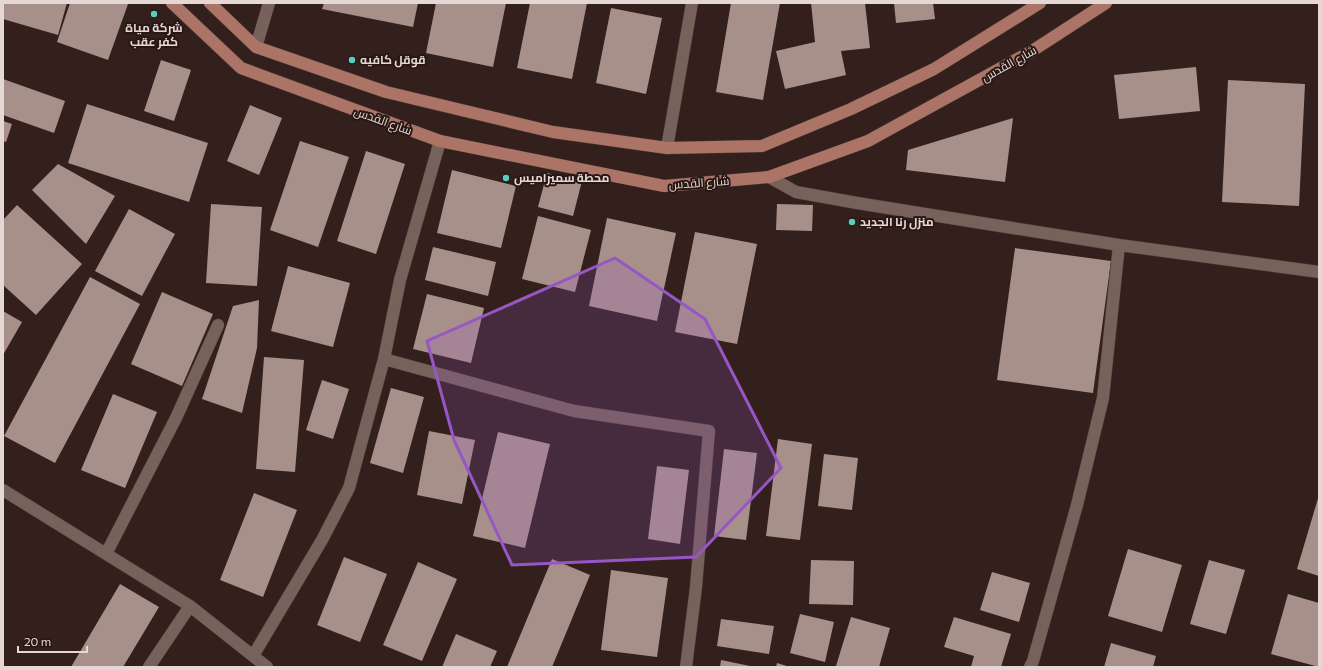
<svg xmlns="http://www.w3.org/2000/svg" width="1322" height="670" font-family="Commissioner,Cairo,sans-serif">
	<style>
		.building { fill: #a8908a }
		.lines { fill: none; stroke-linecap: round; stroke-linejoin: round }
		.minor-casing { stroke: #4b3b37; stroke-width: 13 }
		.major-casing { stroke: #4b3b37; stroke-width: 13 }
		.minor { stroke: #77615b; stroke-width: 12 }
		.major { stroke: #ac7467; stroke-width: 12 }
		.marked { fill: #9657c4; fill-opacity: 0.2; stroke: #9657c4; stroke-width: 3; stroke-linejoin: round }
		.poi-dot { fill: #59cebf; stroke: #291713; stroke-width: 1.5 }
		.labels { text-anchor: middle; stroke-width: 4; stroke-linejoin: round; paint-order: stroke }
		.poi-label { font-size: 12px; font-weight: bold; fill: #e5d8d4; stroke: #291713; text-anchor: start }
		.street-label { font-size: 12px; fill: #e5d8d4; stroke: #291713 }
	</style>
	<rect width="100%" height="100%" fill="#33201c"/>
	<!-- building -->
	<path class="building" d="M3,3H67L58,35L3,19Z
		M70,3H125L128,4L108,60L57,42Z
		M324,3H418L413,27L322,9Z
		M436,3H506L493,67L426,53Z
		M530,3H587L572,79L517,68Z
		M731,3H780L763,100L716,92Z
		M811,3H865L870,48L841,51L846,75L785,89L776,51L815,42Z
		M894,3H933L935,19L896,23Z
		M611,8L662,18L646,94L596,83Z
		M161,60L191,70L174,121L144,111Z
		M1196,67L1200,111L1119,119L1114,75Z
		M3,79L65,101L54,133L3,115Z
		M1228,80L1305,84L1299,206L1222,202Z
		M87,104L208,143L189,202L68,163Z
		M250,105L282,118L259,175L227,161Z
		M1013,118L1005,182L906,170L908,150Z
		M3,121L12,124L6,142L3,141Z
		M300,141L349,157L318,247L270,230Z
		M366,151L405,164L376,254L337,241Z
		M58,164L115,196L86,244L32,190Z
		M452,170L516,186L501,248L437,233Z
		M547,173L582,181L573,216L538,207Z
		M211,204L262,207L257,286L206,283Z
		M777,204L813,205L812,231L776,230Z
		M17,205L82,264L36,315L3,285V220Z
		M129,209L175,234L142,296L95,271Z
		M538,216L591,230L575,292L522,279Z
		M607,218L676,233L657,321L589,306Z
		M695,232L757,244L737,344L675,332Z
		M433,247L496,262L488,296L425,280Z
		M1015,248L1111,261L1093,393L997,380Z
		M288,266L350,283L333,347L271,331Z
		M90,277L140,304L55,463L4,436Z
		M162,292L213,314L182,386L131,364Z
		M427,294L484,308L471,363L413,349Z
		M259,300L257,348L242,413L202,399L233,306Z
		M3,311L22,322L3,355Z
		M264,357L304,360L295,472L256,469Z
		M322,380L349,389L333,439L306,430Z
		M391,388L424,397L403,473L370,463Z
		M113,394L157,412L125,488L81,470Z
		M429,431L475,440L462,504L417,495Z
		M498,432L550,444L525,548L473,536Z
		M778,439L812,444L800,540L766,536Z
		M724,449L757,453L746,540L714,536Z
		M824,454L858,458L852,510L818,506Z
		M657,466L689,470L680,544L648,539Z
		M254,493L297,510L263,597L220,580Z
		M1319,495V576L1297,569Z
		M1128,549L1182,565L1162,632L1108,616Z
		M344,557L387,574L360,642L317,625Z
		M552,559L590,575L552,667H507Z
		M811,560L854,561L853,605L809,604Z
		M1209,560L1245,570L1226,634L1190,624Z
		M418,562L457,579L422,661L383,645Z
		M611,570L668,578L657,657L601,650Z
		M992,572L1030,583L1019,622L980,610Z
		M120,584L159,607L123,667H71Z
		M1288,594L1319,603V667L1271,654Z
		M800,614L834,622L825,662L790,653Z
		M851,617L890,628L879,667L836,666Z
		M954,617L1011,634L1001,667H971L974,656L944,647Z
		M721,619L774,626L769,654L717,646Z
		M456,634L497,651L490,667H442Z
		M1111,643L1156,656L1153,667H1104Z
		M721,660L750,666V667H720Z
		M777,663L790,667H776Z"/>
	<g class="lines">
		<!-- minor casing -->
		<g class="minor-casing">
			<path id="minor" d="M256,47L269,3
				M440,141L400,280L384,359L574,411L709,431L696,587L686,667
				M667,148L692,3
				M769,177L796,192L857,203L1119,245L1319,272
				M3,490L190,606L267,667
				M106,554L176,418L218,325
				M253,656L322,540L349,488L384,359
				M149,667L190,606
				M1030,667L1033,661L1077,505L1103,398L1119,245"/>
		</g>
		<!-- major casing -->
		<g class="major-casing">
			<path id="major" d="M172,3L241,68L440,141L664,186L769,177L868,141L1032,51L1106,3
				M210,3L256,47L386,92L553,132L667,148L762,146L851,109L934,69L1040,3"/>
		</g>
		<!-- minor -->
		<use href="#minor" class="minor"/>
		<!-- major -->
		<use href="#major" class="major"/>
	</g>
	<!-- marked area -->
	<path class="marked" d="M615,258L705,319L781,468L696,557L512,565L454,440L427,341Z"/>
	<!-- markers -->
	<g class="poi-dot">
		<circle cx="154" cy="14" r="4"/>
		<circle cx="352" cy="60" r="4"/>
		<circle cx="506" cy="178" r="4"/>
		<circle cx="852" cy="222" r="4"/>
	</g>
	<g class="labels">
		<!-- poi labels -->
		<g class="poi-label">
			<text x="154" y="32" text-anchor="middle">شركة مياة<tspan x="154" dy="14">كفر عقب</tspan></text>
			<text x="360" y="64">قوقل كافيه</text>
			<text x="514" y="182">محطة سميراميس</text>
			<text x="860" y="226">منزل رنا الجديد</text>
		</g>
		<!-- street labels -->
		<g class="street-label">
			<text transform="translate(1009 64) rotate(-29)" y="4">شارع القدس</text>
			<text transform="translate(383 121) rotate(20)" y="4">شارع القدس</text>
			<text transform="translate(699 183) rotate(-4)" y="4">شارع القدس</text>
		</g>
	</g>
	<!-- border -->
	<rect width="1322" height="670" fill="none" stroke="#e5d8d4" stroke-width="8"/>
	<!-- scale -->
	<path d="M18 646v6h69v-6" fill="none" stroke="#e5d8d4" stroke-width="2"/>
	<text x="24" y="646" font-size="12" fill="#e5d8d4" stroke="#291713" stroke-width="3" paint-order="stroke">20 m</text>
</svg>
